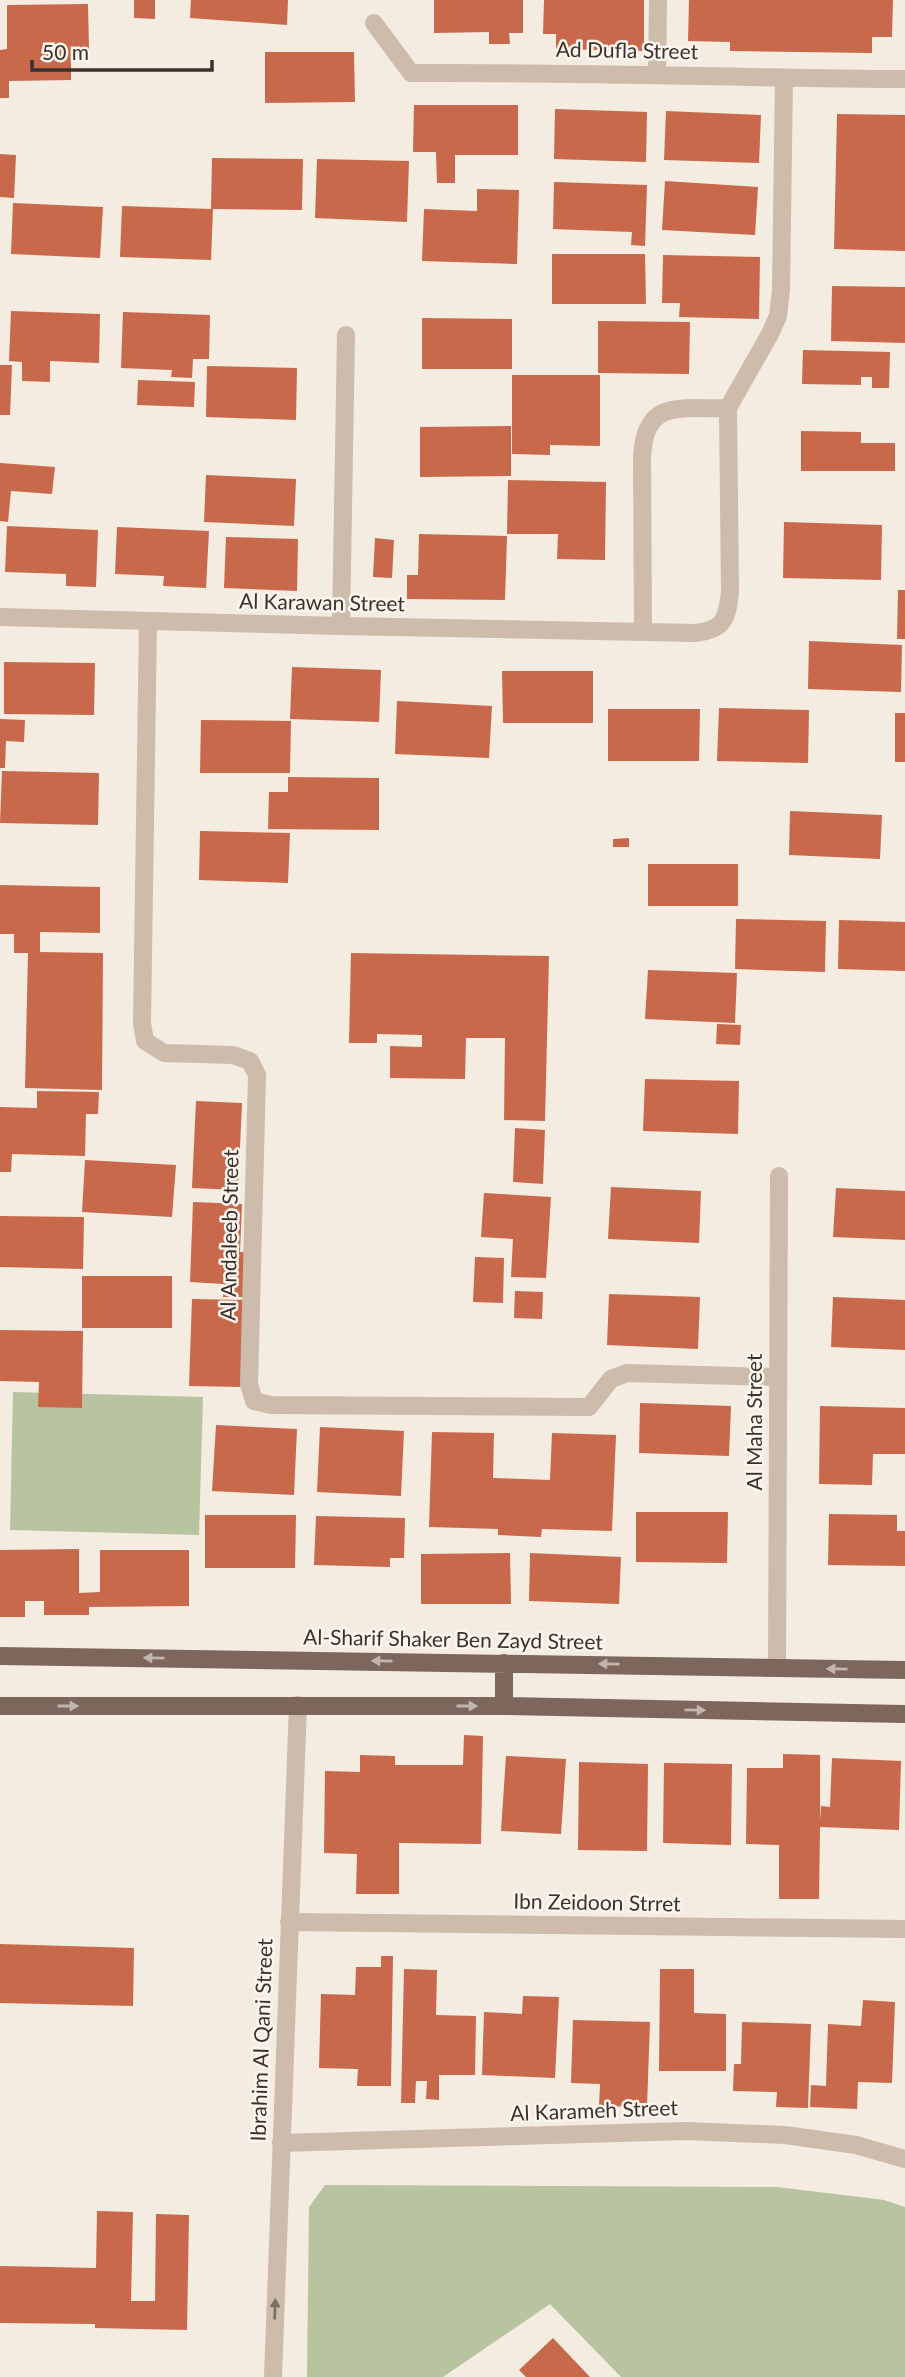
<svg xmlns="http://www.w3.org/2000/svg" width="905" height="2377" font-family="Lato,sans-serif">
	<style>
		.green { fill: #b8c4a0 }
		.building { fill: #c8694b }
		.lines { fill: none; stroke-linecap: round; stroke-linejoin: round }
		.street { stroke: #cdbbac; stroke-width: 18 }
		.primary { stroke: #7d675c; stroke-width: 18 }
		.oneway { fill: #c2b5ac }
		.oneway2 { fill: #7d6f65 }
		.labels { text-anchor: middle; stroke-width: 5; stroke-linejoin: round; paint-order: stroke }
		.street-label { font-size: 21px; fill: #3b302b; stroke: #fbf5ee }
	</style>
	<rect width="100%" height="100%" fill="#f4ebe1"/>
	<!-- green -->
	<path class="green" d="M13,1392L203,1397L199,1535L10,1530Z
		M325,2185L777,2187L884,2200L905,2207V2377H621L550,2304L443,2377H307L309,2207Z"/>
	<!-- building -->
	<path class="building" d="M134,0H155V19L134,18Z
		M191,0H288L287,25L190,18Z
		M434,0H523V33H509L510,44H489V32L434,33Z
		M544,0H644V51L556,49V34H543Z
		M689,0H893L892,37H872V53L730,51V42L688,41Z
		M88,4L89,49L71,50V80L9,81V98H0V50L7,49V5Z
		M265,52H354L355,102L265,103Z
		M414,105H518V155H455V183H437L436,152H413Z
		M555,109L647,112L646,162L554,159Z
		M666,111L761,115L759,163L664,160Z
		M837,114L905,115V251L834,249Z
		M0,154L16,155L14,198L0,197Z
		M212,158L303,159L302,210L213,209L211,260L120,257L122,206L211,209Z
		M317,159L409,161L407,222L315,218Z
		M665,181L758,187L755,235L662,230Z
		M554,182L647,185L645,246L631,245L632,232L553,229Z
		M477,189L519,190L517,264L422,261L424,209L477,211Z
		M13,203L103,207L100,258L11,254Z
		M552,254H645L646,304H552Z
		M663,255L760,257L759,319L679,317L680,303H662Z
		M832,286L905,287V343L831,341Z
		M11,311L100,314L99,363L50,361V382L22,381V362L9,361Z
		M123,312L210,315L209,359H193L192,378L171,377L172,370L121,368Z
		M422,318L512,319V369H422Z
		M598,321L690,322L689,374L598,373Z
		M803,350L890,352L889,388H872V377H861V385L802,384Z
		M0,365H12L10,415H0Z
		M207,366L297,368L296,420L206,417Z
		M512,375H600V446L550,445V455L512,454Z
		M138,380L195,382L194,407L137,405Z
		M511,426V476L420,477V427Z
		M801,431L861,432V443H895V471H801Z
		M0,463L55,467L52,494L11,491L8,522L0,521Z
		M206,475L296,479L294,526L204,522Z
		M508,480L606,482L605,560L557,559L558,534H507Z
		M784,522L882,525L881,580L783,578Z
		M7,526L98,530L96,587L66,586V574L5,572Z
		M117,527L209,531L206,588L163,586L164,576L115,574Z
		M419,534L507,536L505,600L407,599V575H418Z
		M226,537L298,539L297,591L224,588Z
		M375,538L394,540L392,578L373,577Z
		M898,590H905V639H897Z
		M809,641L902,645L901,692L808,689Z
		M4,662L95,663L94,715L4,714Z
		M292,667L381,670L379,722L290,719Z
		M502,671H593V723H503Z
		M397,701L492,706L489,758L395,754Z
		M719,708L809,710L808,763L717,761Z
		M608,709H700L699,761H608Z
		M895,713H905V762H895Z
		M0,719L25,720L24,742L6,741L5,768H0Z
		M201,720L291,721L290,773H200Z
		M2,771L99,773L98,825L0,823Z
		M288,777L379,778V830L268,829L269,792H288Z
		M790,811L882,815L880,859L789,855Z
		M200,831L290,833L288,883L199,880Z
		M629,838V847H613V839Z
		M648,864H738V906H648Z
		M0,885L100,887V933L40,932V952L103,953L102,1090L25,1088L28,953H14V934H0Z
		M736,919L826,921L825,972L735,969Z
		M839,920L905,922V971L838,969Z
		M351,953L549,956L545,1121L504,1120L505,1038H466L465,1079L390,1078V1046L422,1047V1035L377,1034V1043H349Z
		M648,970L737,973L735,1023L645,1019Z
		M717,1024L741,1025L740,1045L716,1044Z
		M645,1079L739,1081L738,1134L643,1131Z
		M37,1091L99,1092L98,1114H86L85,1156L12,1154L11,1172H0V1107L37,1108Z
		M196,1101L242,1103L238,1190L192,1188Z
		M515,1128L545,1130L543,1184L513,1182Z
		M85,1160L176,1165L172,1217L82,1212Z
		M611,1187L701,1191L699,1243L608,1239Z
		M836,1188L905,1191V1240L833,1237Z
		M484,1193L551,1197L546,1278L511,1277L513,1239L481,1237Z
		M193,1202L242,1204L240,1252H246L245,1297H223L224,1284L190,1282Z
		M0,1216L84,1217L83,1269L0,1267Z
		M475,1257L504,1258L503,1303L473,1302Z
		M82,1276H172V1328H82Z
		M515,1291L543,1292L542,1319L514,1318Z
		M609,1294L700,1297L698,1349L607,1345Z
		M833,1297L905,1300V1350L831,1347Z
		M192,1299L245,1300L242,1387L189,1386Z
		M0,1330L83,1331L82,1408L38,1407L39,1382L0,1381Z
		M640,1403L731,1406L729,1456L639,1453Z
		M820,1406L905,1408V1454H873L872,1485L819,1484Z
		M216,1425L297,1429L294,1495L212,1491Z
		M320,1427L404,1431L401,1496L317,1492Z
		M432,1432L494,1433L493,1478L550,1480L552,1433L616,1435L612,1531L542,1529L541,1537L498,1535V1529L429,1527Z
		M636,1512H728L727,1563L636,1562Z
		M829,1514L897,1515V1531H905V1566L828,1565Z
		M205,1515H296L295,1568H205Z
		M316,1516L405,1518L404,1558H390V1567L314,1565Z
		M79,1549V1593L100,1592V1550H189V1606L89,1607V1615H44V1601H25V1617H0V1550Z
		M510,1553L511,1604H421V1554Z
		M530,1553L621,1557L619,1604L529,1601Z
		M464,1735L483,1736L481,1844L399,1843V1894H356L357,1854L324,1853L325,1771L360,1772V1755L395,1756V1765H463Z
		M783,1754L820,1755V1821L821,1806L830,1807L832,1758L901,1761L899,1830L820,1827L819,1899H779V1845L746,1844L747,1768H783Z
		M506,1756L566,1759L561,1834L501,1831Z
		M579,1762L648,1764L647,1851L578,1850Z
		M664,1763L732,1764L731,1845L663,1843Z
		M0,1944L134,1948L133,2006L0,2003Z
		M381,1956H393L391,2086H357L358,2069L319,2068L321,1994L355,1995L356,1967H381Z
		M404,1969L437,1970L436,2015L476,2016L475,2075H439V2100L426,2099L427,2081H416L415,2103H401Z
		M660,1969H694V2013L726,2014V2071H659Z
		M523,1996L559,1997L555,2078L482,2075L484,2012L522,2014Z
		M863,2000L895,2002L892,2083L858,2082L857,2109L810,2107L811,2085L826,2086L828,2024L861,2026Z
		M573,2020L650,2022L647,2107L599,2106L600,2084L571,2083Z
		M742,2022L811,2024L808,2108L776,2107L777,2092L733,2091L734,2064H741Z
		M97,2211L133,2212L131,2301H155L156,2214L189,2215L187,2330L95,2328V2324L0,2323V2266L96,2268Z
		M553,2338L590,2377H526L519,2370Z"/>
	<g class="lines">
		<!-- street -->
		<path class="street" d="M374,23L411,73C576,72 740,78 905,79
			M657,74L658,0
			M728,408L770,334L778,316L781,290L784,78
			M0,617L341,626L695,633C724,630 727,619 730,592L728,408C680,410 644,397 642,459L643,631
			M148,621L142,1023L145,1041L164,1053L233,1055L250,1061L257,1075L249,1384L254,1401L271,1405L589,1407L611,1379L627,1373L777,1377
			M341,626L346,335
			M777,1668L779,1176
			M289,1922L905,1929
			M281,2143L687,2131L785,2135L856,2145L905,2159
			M273,2377L298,1705"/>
		<!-- primary -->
		<path class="primary" d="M0,1656L905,1670
			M504,1663V1706
			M0,1706H504L905,1714"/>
	</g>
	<!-- one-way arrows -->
	<defs><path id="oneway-solid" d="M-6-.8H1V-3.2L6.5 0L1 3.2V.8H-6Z" transform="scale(1.75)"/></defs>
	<g class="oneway">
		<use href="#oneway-solid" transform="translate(154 1658) rotate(-179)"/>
		<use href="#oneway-solid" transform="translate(382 1661) rotate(-179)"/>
		<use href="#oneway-solid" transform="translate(609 1664) rotate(-179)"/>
		<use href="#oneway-solid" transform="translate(837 1669) rotate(-179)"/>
		<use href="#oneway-solid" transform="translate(68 1706)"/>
		<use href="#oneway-solid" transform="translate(467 1706)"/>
		<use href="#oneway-solid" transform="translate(695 1710) rotate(1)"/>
	</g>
	<use class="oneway2" href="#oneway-solid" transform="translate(275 2309) rotate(-88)"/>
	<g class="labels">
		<!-- street labels -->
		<g class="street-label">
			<text transform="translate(627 51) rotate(1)" y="7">Ad Dufla Street</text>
			<text transform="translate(322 603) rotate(1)" y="7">Al Karawan Street</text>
			<text transform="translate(230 1235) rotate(-89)" y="7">Al Andaleeb Street</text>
			<text transform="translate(755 1422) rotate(-90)" y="7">Al Maha Street</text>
			<text transform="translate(453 1640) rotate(1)" y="7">Al-Sharif Shaker Ben Zayd Street</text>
			<text transform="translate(597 1903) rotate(1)" y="7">Ibn Zeidoon Strret</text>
			<text transform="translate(262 2040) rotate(-88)" y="7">Ibrahim Al Qani Street</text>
			<text transform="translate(594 2111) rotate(-2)" y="7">Al Karameh Street</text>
		</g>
	</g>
	<!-- scale -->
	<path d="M32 60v10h180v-10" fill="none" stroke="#3b302b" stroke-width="3.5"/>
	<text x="42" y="60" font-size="21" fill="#3b302b" stroke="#fbf5ee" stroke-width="5" paint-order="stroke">50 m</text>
</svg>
